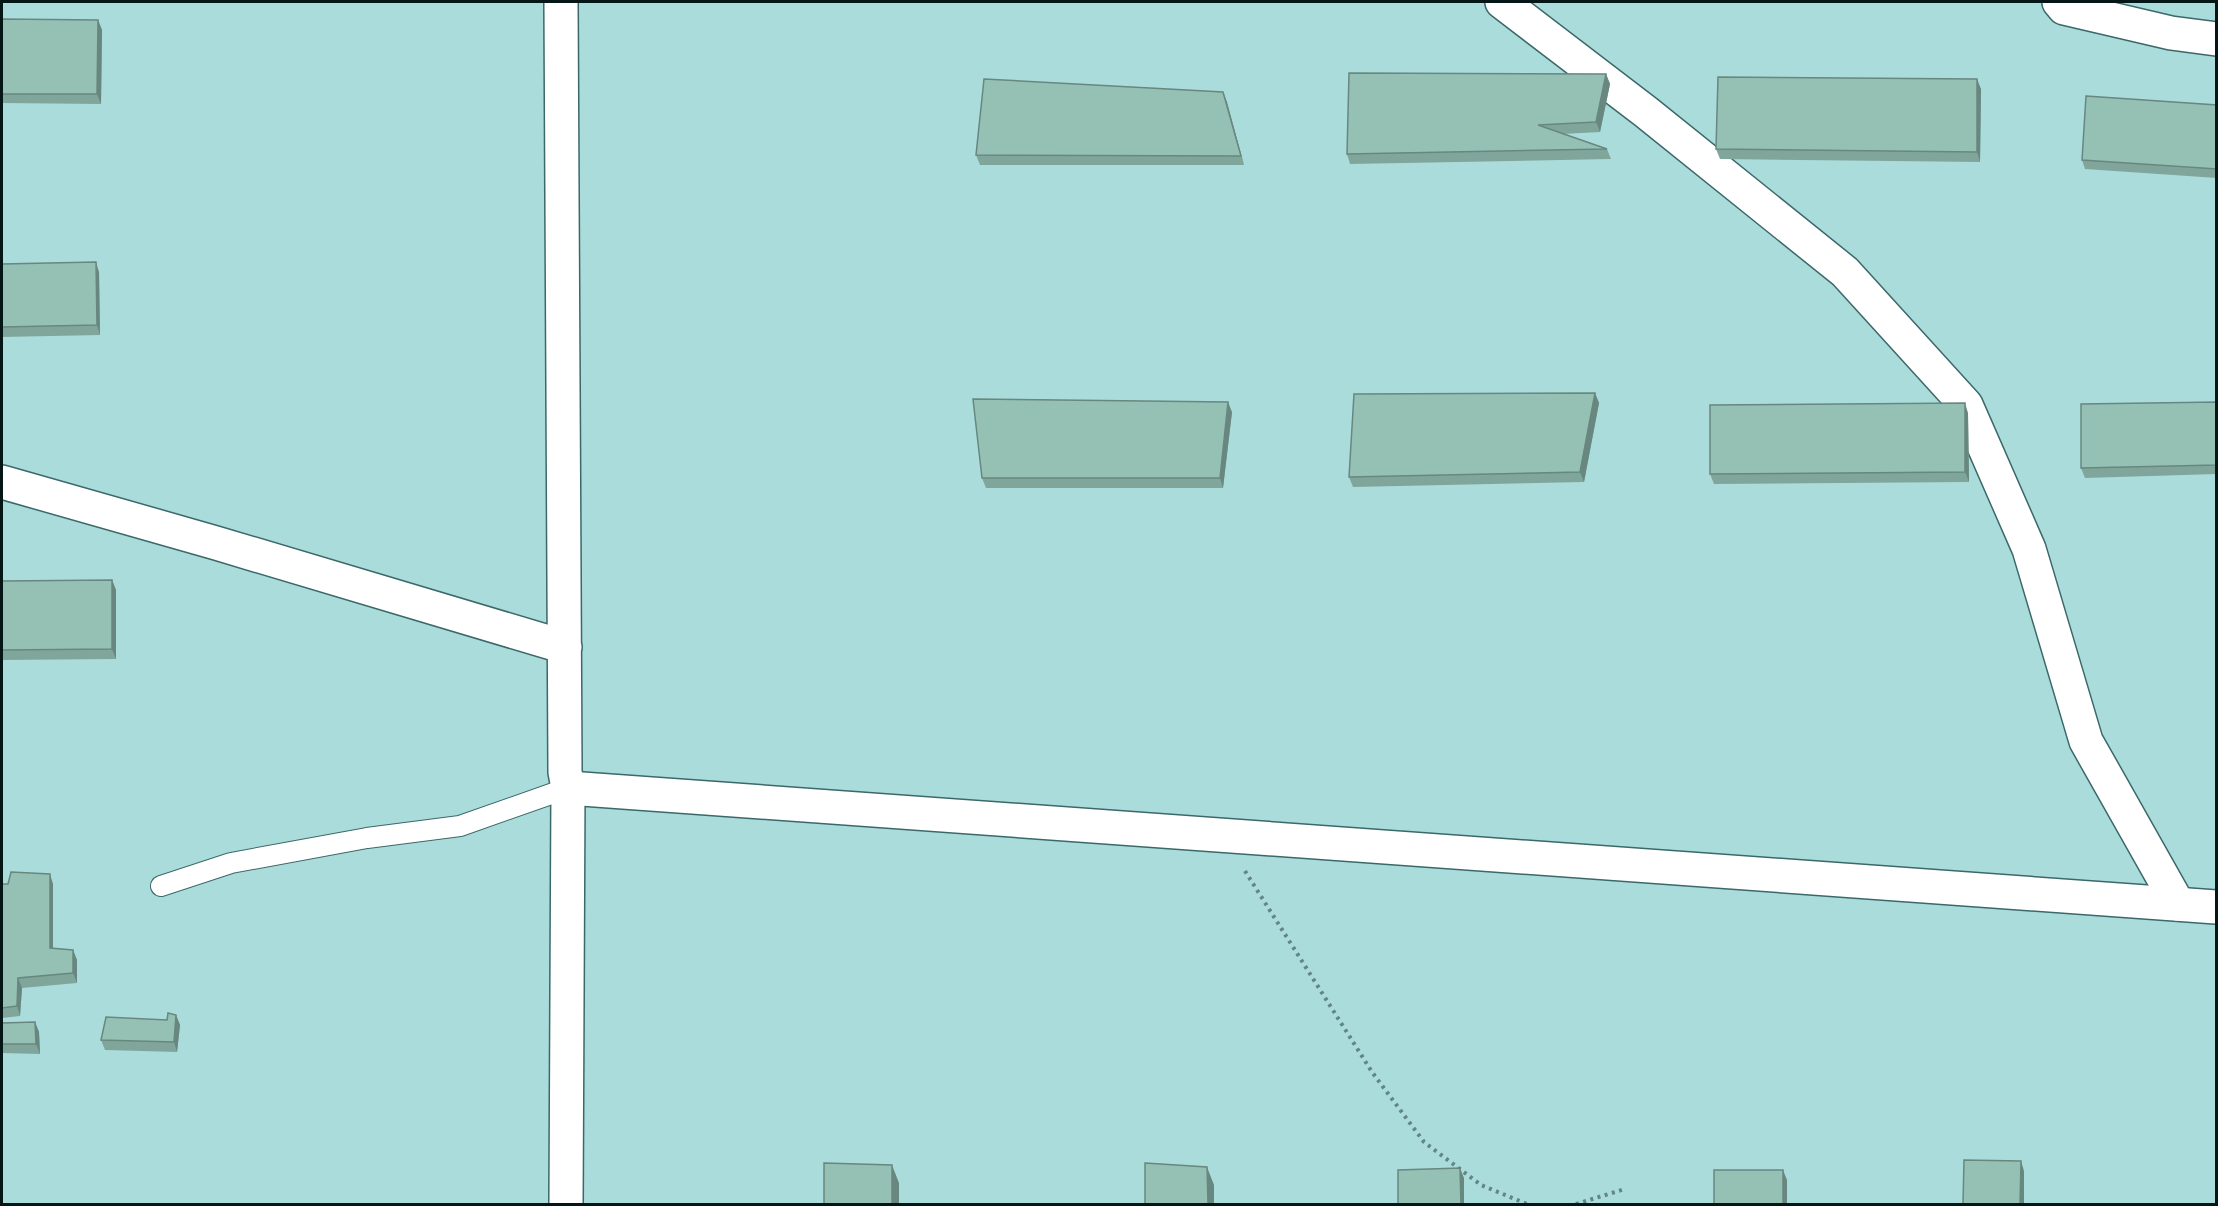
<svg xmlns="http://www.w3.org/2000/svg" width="2218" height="1206" font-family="'Nunito Sans',sans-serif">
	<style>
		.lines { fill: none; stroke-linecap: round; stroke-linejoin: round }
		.service-casing { stroke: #3b6869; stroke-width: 22 }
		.minor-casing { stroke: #3b6869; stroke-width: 36 }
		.secondary-casing { stroke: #3b6869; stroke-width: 36 }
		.path { stroke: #628585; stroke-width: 4; stroke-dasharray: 3 4.5; stroke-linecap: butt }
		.service { stroke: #fff; stroke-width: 20 }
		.minor { stroke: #fff; stroke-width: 33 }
		.secondary { stroke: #fff; stroke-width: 33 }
		.wall { fill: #80a69c }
		.shaded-wall { fill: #68877f }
		.building { fill: #95c1b5; stroke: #68877f; stroke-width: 1.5 }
	</style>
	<rect width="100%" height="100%" fill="#abdcdc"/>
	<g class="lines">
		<!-- service casing -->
		<g class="service-casing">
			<path id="service" d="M161,886L231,863L367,838L460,826L568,788"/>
		</g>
		<!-- minor casing -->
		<g class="minor-casing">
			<path id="minor" d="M561,2L565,772L568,788L566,1204
				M1502,2L1646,112L1845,272L1966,405L2029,549L2086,741L2178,904
				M2059,2L2064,8L2171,33L2216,39
				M2,482L216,543L565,647"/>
		</g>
		<!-- secondary casing -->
		<g class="secondary-casing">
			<path id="secondary" d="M568,788L2216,907"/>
		</g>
		<!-- path -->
		<path class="path" d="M1245,871L1372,1072L1424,1142L1481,1185L1527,1204
			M1576,1204L1625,1189"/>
		<!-- service -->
		<use href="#service" class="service"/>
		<!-- minor -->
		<use href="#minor" class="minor"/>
		<!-- secondary -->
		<use href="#secondary" class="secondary"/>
	</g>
	<!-- wall -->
	<path class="wall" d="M2,19L98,20L102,30L101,104L2,103Z
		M1606,74L1610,84L1600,132L1563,134L1607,149L1611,159L1350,164L1347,154Z
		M1981,89L1980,162L1720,159L1716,149Z
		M1223,92L1244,165H980L976,155Z
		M2217,105V178L2085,169L2082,160Z
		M2,264L99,272L100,335L2,337Z
		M1595,393L1599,403L1584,482L1353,487L1349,477Z
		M2217,402V474L2085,478L2081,468Z
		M1232,412L1223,488H986L982,478Z
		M1968,413L1969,482L1714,484L1710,474Z
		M112,580L116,590V659L2,660V581Z
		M2,884H53V948L73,950L77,960V983L22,988L20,1016L2,1018Z
		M176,1015L180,1025L177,1052L105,1050L101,1040L167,1020Z
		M35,1022L39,1032L40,1054L2,1053V1023Z"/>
	<!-- shaded-wall -->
	<path class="shaded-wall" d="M98,20L102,30L101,104L97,94Z
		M1606,74L1610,84L1600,132L1596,122Z
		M1977,79L1981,89L1980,162L1977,152Z
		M1223,92L1227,102L1244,165L1241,156Z
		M96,262L99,272L100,335L97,325Z
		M1595,393L1599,403L1584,482L1580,472Z
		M1228,402L1232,412L1223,488L1220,478Z
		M1965,403L1968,413L1969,482L1965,472Z
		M112,580L116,590V659L112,649Z
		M50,874L53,884V958L50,948Z
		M73,950L77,960V983L73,973Z
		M18,978L22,988L20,1016L17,1006Z
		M176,1015L180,1025L177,1052L174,1042Z
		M35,1022L39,1032L40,1054L36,1044Z
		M2021,1161L2024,1171V1204H2020Z
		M892,1165L899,1183V1204H892Z
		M1207,1167L1214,1185V1204H1208Z
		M1460,1168L1464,1178V1204H1461Z
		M1783,1170L1787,1180V1204H1783Z"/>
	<!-- building -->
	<path class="building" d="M2,19L98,20L97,94H2Z
		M1349,73L1606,74L1596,122L1538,125L1607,149L1347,154Z
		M1718,77L1977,79V152L1716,149Z
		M984,79L1223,92L1241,156L976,155Z
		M2086,96L2217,105V169L2082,160Z
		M96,262L97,325L2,327V264Z
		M1595,393L1580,472L1349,477L1354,394Z
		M973,399L1228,402L1220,478H982Z
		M2217,402V465L2081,468V404Z
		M1965,403V472L1710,474V405Z
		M112,580V649L2,650V581Z
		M11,872L50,874V948L73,950V973L18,978L17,1006L2,1008V884H8Z
		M168,1013L176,1015L174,1042L101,1040L106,1017L167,1020Z
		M35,1022L36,1044H2V1023Z
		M1964,1160L2021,1161L2020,1204H1963Z
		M824,1163L892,1165V1204H824Z
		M1145,1163L1207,1167L1208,1204H1145Z
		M1460,1168L1461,1204H1398V1170Z
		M1714,1170H1783V1204H1714Z"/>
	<!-- border -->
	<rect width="2218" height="1206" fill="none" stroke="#041616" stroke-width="6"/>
</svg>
